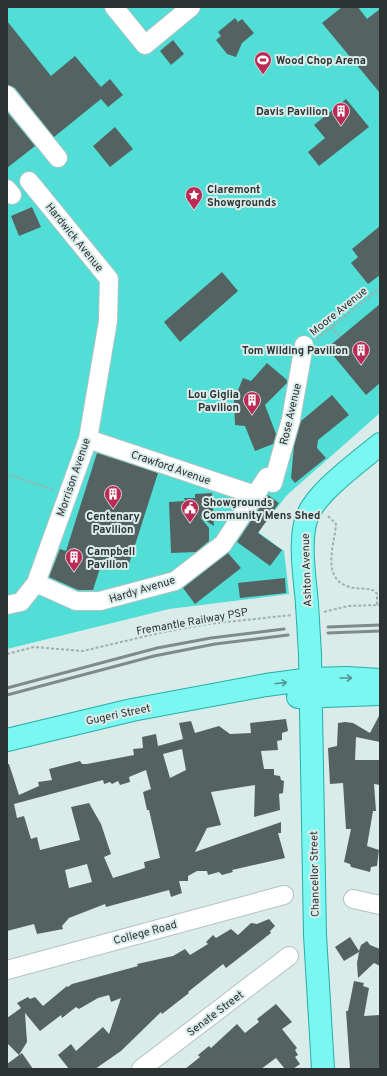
<svg xmlns="http://www.w3.org/2000/svg" width="387" height="1076" font-family="Overpass,sans-serif">
	<style>
		.green { fill: #50ded6 }
		.building { fill: #546362; fill-rule: evenodd }
		.lines { fill: none; stroke-linecap: round; stroke-linejoin: round }
		.minor-casing { stroke: #b1c2c1; stroke-width: 20 }
		.major-casing { stroke: #25aea8; stroke-width: 24 }
		.path { stroke: #a1afae; stroke-width: 2; stroke-dasharray: 3 2; stroke-linecap: butt }
		.minor { stroke: #fff; stroke-width: 18 }
		.major { stroke: #7af7f1; stroke-width: 22 }
		.rail { stroke: #7f8b8a; stroke-width: 3 }
		.major-bridge-casing { stroke: #25aea8; stroke-width: 24; stroke-linecap: butt }
		.major-bridge { stroke: #7af7f1; stroke-width: 22 }
		.oneway { stroke: #539592 }
		.labels { text-anchor: middle; stroke-width: 4; stroke-linejoin: round; paint-order: stroke }
		.poi-label { font-size: 11px; font-weight: bold; fill: #2c3332; stroke: #daecea; text-anchor: start }
		.street-label { font-size: 11px; fill: #2c3332; stroke: #daecea }
	</style>
	<rect width="100%" height="100%" fill="#daecea"/>
	<!-- green -->
	<path class="green" d="M7,7H380V413L287,495L258,532L284,551L289,594L169,609L7,649Z"/>
	<!-- building -->
	<path class="building" d="M342,7H358L367,19L380,9V93L322,23Z
		M235,18L238,22L242,19L254,33L242,43L236,57L227,54L216,40L221,36L218,32Z
		M7,21L51,76L75,56L101,87L110,79L123,95L108,107L101,99L54,137L15,88L7,85Z
		M173,40L184,54L171,65L160,51Z
		M346,99L369,127L319,166L308,152L325,138L314,125Z
		M7,112L35,146L7,168Z
		M115,127L133,149L110,167L93,146Z
		M32,207L41,227L19,236L11,216Z
		M380,226V275L368,284L351,263L358,257L352,249Z
		M222,272L238,291L180,342L164,322Z
		M380,304V383L366,395L327,348Z
		M267,363L287,380V383L265,405L276,434L273,444L255,451L245,426L235,425L234,400L243,378L251,381Z
		M332,395L349,415L318,440L317,448L326,458L295,483L291,478L294,446L301,421Z
		M97,453L158,473L128,567L103,559L93,590H78L49,577L60,549L66,551Z
		M212,493L214,526L200,517L209,528V541L196,552L171,553L169,502L185,501L184,498H195V494Z
		M268,495L279,503L258,533L282,550L270,566L237,542Z
		M228,553L241,568L195,604L183,588Z
		M285,578L286,593L240,598L238,583Z
		M380,714V742L356,737L355,760H380V785L374,784L376,811H373L367,846L379,850L377,866L371,867L370,872L351,867L350,864L344,862L351,829H346L343,783L330,784L328,748L337,746L338,723L345,722L353,723L370,733Z
		M286,719L288,731L282,733V740L277,741L278,750L261,751L264,769H274V775L280,776L281,780L284,781L283,793L279,794L280,810L254,817L255,785L211,792L221,825L207,828L195,852L281,822V833H278L285,858L232,870L233,872L222,875L219,872L208,875L207,871H197L188,876V881H179L182,893L171,897L169,890L106,907L105,904L69,918L62,926L63,929L37,934L34,924L7,931V764H9L19,795L39,786L38,782L52,780L49,769L80,761L82,764H87L134,755L133,749L143,748L142,737L156,734L158,746L183,739L179,723L191,721L195,733L219,726L230,734L251,733L250,723ZM182,749L186,770L170,778L163,754ZM146,770L151,789L143,792L147,810H149L160,858L144,862L145,868L113,878L104,857L111,854L101,824L89,803L71,807L80,840L40,850L37,837L31,839L24,816L17,818L14,804L103,780L104,784L110,782L112,784L118,781L120,785L130,782L129,777ZM87,864L92,882L69,888L65,870Z
		M269,919L275,926L270,931L271,933L226,968L223,964L188,992L189,993L162,1014L161,1012L121,1051L95,1069H69L58,1055L71,1044L76,1051L103,1027L109,1034L121,998L111,1002L109,995L98,998L79,1009L76,1007L62,1018L61,1015L40,1031L25,1013L27,1042L19,1055L7,1043V1018L21,1008L17,1003L28,997L30,999L35,997L43,1006L67,986L68,987L72,984L138,966L137,964L173,956L185,949L190,955L208,944L206,942L213,935L216,938L231,929L238,935L251,923L257,924Z
		M350,937L359,951L361,945L367,941L370,945L380,949V966L374,963L358,978L357,963L359,952L344,961L335,947Z
		M354,981L364,983L363,986L369,988L364,1016L380,1015V1069H350L346,1011H348Z
		M276,1004L292,1022L282,1029L297,1048L295,1050L298,1055L295,1057L300,1064L293,1069H285L276,1058L261,1069H185L200,1057L198,1055L209,1046L211,1048L237,1024L245,1033L259,1022L257,1019Z
		M22,1053L33,1069H7V1064Z"/>
	<g class="lines">
		<!-- minor casing -->
		<g class="minor-casing">
			<path id="minor" d="M114,7L145,45L191,7
				M7,95L58,158
				M29,181L109,279L108,321L88,439L36,583
				M7,189L12,195
				M88,439L255,495
				M273,483L291,419L304,345
				M7,605L21,602L36,583L76,601H100L175,581L223,544L267,477
				M353,899L380,905
				M7,970L284,895
				M141,1069L289,956"/>
		</g>
		<!-- major casing -->
		<g class="major-casing">
			<path id="major" d="M307,604C305,579 299,544 306,520C313,494 359,462 380,444
				M310,654L315,935L323,1069
				M298,697L379,694
				M7,740L132,710L266,685L311,679L347,678L380,680"/>
		</g>
		<!-- path -->
		<path class="path" d="M331,327L340,337
			M317,339L380,288
			M7,474L54,490
			M328,516L336,524C335,542 321,577 347,586C356,590 366,587 375,591L377,594V605
			M324,612L348,606L380,605
			M7,654L34,647L83,651L159,633L208,624L292,615"/>
		<!-- minor -->
		<use href="#minor" class="minor"/>
		<!-- major -->
		<use href="#major" class="major"/>
		<!-- rail -->
		<path class="rail" d="M328,627L380,625
			M328,633L380,631
			M7,688L157,648L211,638L284,629
			M7,695L154,656L215,644L288,635"/>
		<!-- major-bridge casing -->
		<g class="major-bridge-casing">
			<path id="major-bridge" d="M307,604L310,654"/>
		</g>
		<!-- major-bridge -->
		<use href="#major-bridge" class="major-bridge"/>
	</g>
	<!-- one-way arrows -->
	<defs><path id="oneway-shaft" d="M-6 0H5M1.5-3L5.5 0L1.5 3" fill="none" stroke-width="1.6" stroke-linecap="round" stroke-linejoin="round"/></defs>
	<g class="oneway">
		<use href="#oneway-shaft" transform="translate(346 678)"/>
		<use href="#oneway-shaft" transform="translate(281 683) rotate(-7)"/>
	</g>
	<!-- icons -->
	<defs>
		<g id="stadium-pin" transform="scale(0.9)"><path d="M0 17L-7.5 6A9.5 9.5 0 1 1 7.5 6Z" fill="#ba2a54" stroke="#daecea"/><path d="M0-5a6.5 5 0 1 0 0 10a6.5 5 0 1 0 0-10ZM-3.5-1.8h7v3.6h-7Z" fill="#fff"/></g>
		<g id="building-pin" transform="scale(0.9)"><path d="M0 17L-7.5 6A9.5 9.5 0 1 1 7.5 6Z" fill="#ba2a54" stroke="#daecea"/><path d="M-4-6H4V6H1V3H-1V6H-4ZM-2.5-4.3h1.7v1.8h-1.7ZM.8-4.3h1.7v1.8H.8ZM-2.5-1h1.7V.8h-1.7ZM.8-1h1.7V.8H.8Z" fill="#fff"/></g>
		<g id="sight-pin" transform="scale(0.9)"><path d="M0 17L-7.5 6A9.5 9.5 0 1 1 7.5 6Z" fill="#ba2a54" stroke="#daecea"/><path d="M0-6L1.8-2.2L6-1.7L2.9 1.2L3.7 5.4L0 3.3L-3.7 5.4L-2.9 1.2L-6-1.7L-1.8-2.2Z" fill="#fff"/></g>
		<g id="civic-pin" transform="scale(0.9)"><path d="M0 17L-7.5 6A9.5 9.5 0 1 1 7.5 6Z" fill="#ba2a54" stroke="#daecea"/><path d="M-.6-6.5H3V-4.5H.6V-3L4-1V1h2V6H-6V1h2V-1L-.6-3ZM-1.2 2.5V6h2.4V2.5Z" fill="#fff"/></g>
	</defs>
	<g fill-rule="evenodd">
		<use href="#stadium-pin" x="263" y="60"/>
		<use href="#building-pin" x="341" y="111"/>
		<use href="#sight-pin" x="194" y="195"/>
		<use href="#building-pin" x="361" y="350"/>
		<use href="#building-pin" x="252" y="400"/>
		<use href="#building-pin" x="113" y="494"/>
		<use href="#civic-pin" x="190" y="508"/>
		<use href="#building-pin" x="74" y="557"/>
	</g>
	<g class="labels">
		<!-- poi labels -->
		<g class="poi-label">
			<text x="276" y="64">Wood Chop Arena</text>
			<text x="328" y="115" text-anchor="end">Davis Pavilion</text>
			<text x="207" y="193">Claremont<tspan x="207" dy="13">Showgrounds</tspan></text>
			<text x="348" y="354" text-anchor="end">Tom Wilding Pavilion</text>
			<text x="239" y="398" text-anchor="end">Lou Giglia<tspan x="239" dy="13">Pavilion</tspan></text>
			<text x="203" y="506">Showgrounds<tspan x="203" dy="13">Community Mens Shed</tspan></text>
			<text x="113" y="520" text-anchor="middle">Centenary<tspan x="113" dy="13">Pavilion</tspan></text>
			<text x="87" y="555">Campbell<tspan x="87" dy="13">Pavilion</tspan></text>
		</g>
		<!-- street labels -->
		<g class="street-label">
			<text transform="translate(75 237) rotate(51)" y="4">Hardwick Avenue</text>
			<text transform="translate(338 311) rotate(-39)" y="4">Moore Avenue</text>
			<text transform="translate(290 414) rotate(-77)" y="4">Rose Avenue</text>
			<text transform="translate(171 467) rotate(19)" y="4">Crawford Avenue</text>
			<text transform="translate(73 477) rotate(-71)" y="4">Morrison Avenue</text>
			<text transform="translate(306 570) rotate(-92)" y="4">Ashton Avenue</text>
			<text transform="translate(142 589) rotate(-17)" y="4">Hardy Avenue</text>
			<text transform="translate(192 621) rotate(-10)" y="4">Fremantle Railway PSP</text>
			<text transform="translate(118 714) rotate(-12)" y="4">Gugeri Street</text>
			<text transform="translate(314 874) rotate(-91)" y="4">Chancellor Street</text>
			<text transform="translate(145 932) rotate(-15)" y="4">College Road</text>
			<text transform="translate(215 1013) rotate(-37)" y="4">Senate Street</text>
		</g>
	</g>
	<!-- border -->
	<rect width="387" height="1076" fill="none" stroke="#2c3332" stroke-width="16"/>
</svg>
